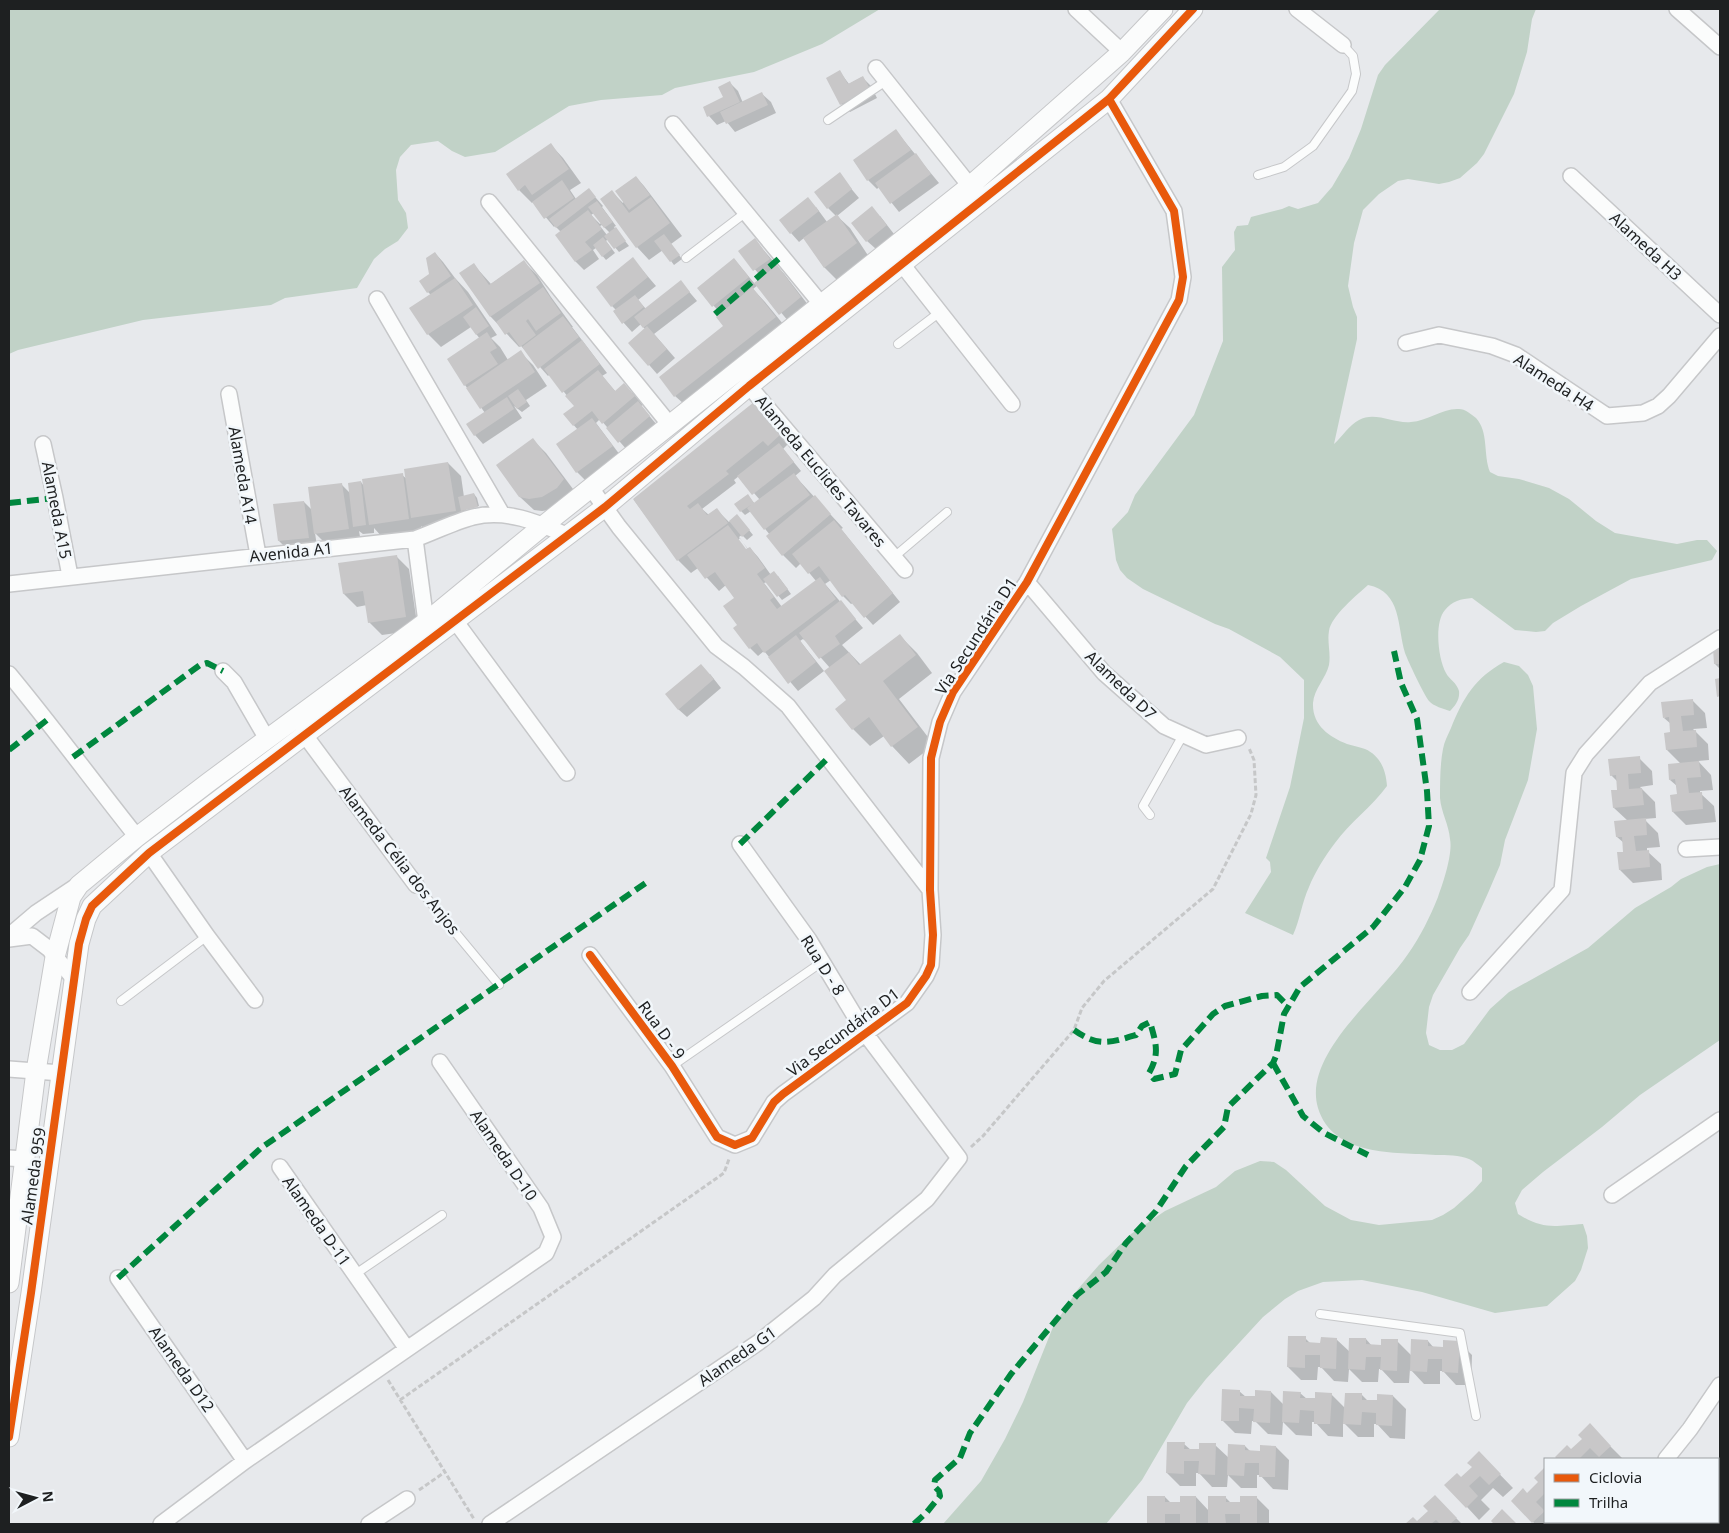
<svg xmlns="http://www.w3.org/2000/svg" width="1729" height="1533" font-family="'Noto Sans',sans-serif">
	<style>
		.green { fill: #c1d2c7 }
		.shadow { fill: #0003; fill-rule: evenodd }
		.building { fill: #c8c7c8 }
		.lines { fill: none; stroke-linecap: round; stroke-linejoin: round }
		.service-casing { stroke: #c6c7c9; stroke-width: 10 }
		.minor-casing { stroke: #c6c7c9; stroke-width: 18 }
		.tertiary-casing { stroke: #c6c7c9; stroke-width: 21 }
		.path { stroke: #c6c7c8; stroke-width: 3; stroke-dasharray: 5 2.5; stroke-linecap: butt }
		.service { stroke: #fbfcfc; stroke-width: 8 }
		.minor { stroke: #fbfcfc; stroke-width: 15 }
		.tertiary { stroke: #fbfcfc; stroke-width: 19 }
		.quiet { stroke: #00873e; stroke-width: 6; stroke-dasharray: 12 6; stroke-linecap: butt }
		.cycleway-casing { stroke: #f2f7fb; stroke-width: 11 }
		.cycleway { stroke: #e8590c; stroke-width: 8 }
		.labels { text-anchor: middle; stroke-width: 5; stroke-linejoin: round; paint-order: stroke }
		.street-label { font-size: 16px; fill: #1e2021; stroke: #f2f7fb }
	</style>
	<rect width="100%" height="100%" fill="#e7e9ec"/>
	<!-- green -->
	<path class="green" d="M9,9H880L822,44L754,72L675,88L662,95L601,100L569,106L495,152L465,157L452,151L438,141L411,145L400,157L396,170L398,200L406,213L408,228L398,241L385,249L374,259L357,288L285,298L271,305L143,320L18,350L9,354Z
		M1440,9H1536L1532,19L1527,52L1514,94L1484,154L1477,163L1460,178L1449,182L1439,184L1408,179L1398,181L1379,194L1363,210L1354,243L1348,286L1353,307L1357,317V339L1334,444C1342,437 1349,425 1359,420C1375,411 1394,424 1411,422C1428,421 1442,408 1459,409C1465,409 1471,414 1476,418C1489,432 1483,455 1490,472L1498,476L1519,479L1549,488L1569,499L1596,521L1615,533L1677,544L1697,540H1707L1717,551L1712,560L1631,579L1581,606L1553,623L1545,631L1536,632L1515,630L1472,598C1461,599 1452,601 1445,610C1434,622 1438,659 1446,673C1449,679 1457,683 1459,691C1460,700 1455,706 1450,711C1444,709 1433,706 1429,701C1424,695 1408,661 1405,653C1397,626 1402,592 1368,585C1357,595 1331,616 1329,631C1327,642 1331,653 1329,665C1326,678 1314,689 1313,703C1312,725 1329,737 1347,744C1353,746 1360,747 1365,749C1381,756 1386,771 1387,786C1372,807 1350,822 1335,843C1325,856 1315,872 1309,887C1302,902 1300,920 1293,935L1245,913L1271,872L1270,862L1266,858L1290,787L1304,718V680L1280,657L1229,629L1215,624L1143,589L1127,578L1120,570L1116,560L1112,529L1128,512L1135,495L1194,415L1223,341L1222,267L1235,250L1234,232L1237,226L1248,225L1251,217L1282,209L1289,206L1298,209L1318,203L1332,187L1349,158L1361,129L1378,75L1385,65Z
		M1504,662L1519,666L1528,675L1533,686L1537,729L1528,780L1505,840L1500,865L1488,893L1469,935L1460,948L1433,995L1429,1007L1426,1033L1429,1045L1440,1050H1452L1464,1044L1490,1009L1509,992L1588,948L1635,908L1671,887L1681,879L1707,867L1720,864V1040L1640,1095L1602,1127L1543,1172L1522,1190L1515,1203L1518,1214C1543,1230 1554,1226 1583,1224L1587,1236L1588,1248L1581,1270L1575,1281L1547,1306L1495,1313L1422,1292L1362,1280L1323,1282L1298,1291L1285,1299L1263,1317L1206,1379L1187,1403L1142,1480L1106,1524H943L981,1481L1005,1439L1023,1402L1053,1327L1078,1289L1099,1265L1131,1234L1165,1211L1216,1187L1235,1171L1260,1161L1274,1162L1286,1170L1325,1206L1351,1220L1379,1225L1432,1220L1443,1215L1454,1208L1473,1191L1482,1181V1168C1478,1165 1474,1161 1469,1159C1460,1155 1446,1155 1436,1155C1395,1152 1333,1157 1318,1108C1302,1054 1381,995 1408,954C1420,937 1430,917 1438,897C1443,883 1453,854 1450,839C1449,825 1441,812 1440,798C1440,783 1440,764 1443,749C1444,742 1448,735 1451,728C1463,698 1475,678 1504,662Z"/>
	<!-- shadow -->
	<path class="shadow" d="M840,72L849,84L862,77L871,86L877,98L850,112L841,104Z
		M730,83L738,91L743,103L762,94L771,102L776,113L735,132L726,121L717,125L709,116L704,107L724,98Z
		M896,131L939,183L899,212L879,187L877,189L868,180L854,161Z
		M551,145L563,158L581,183L570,190L576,199L589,190L603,206L602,207L616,226L614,227L629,246L619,252L608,239L606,241L615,253L606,260L596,248L593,250L599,259L584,270L576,262L557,235L561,232L555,226L554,227L533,202L532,203L519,190ZM594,213L601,223L600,224L591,215ZM602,225L610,233L607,235L600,226Z
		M839,174L859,198L837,216L850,228L869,257L837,280L824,267L804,238L799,242L791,233L816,207L827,222L836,216L828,208Z
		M636,177L644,186L682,236L671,244L682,259L674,265L663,250L649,260L637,247L612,192L623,203Z
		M880,216L894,234L876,249L867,241Z
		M755,240L785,275L809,306L789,322L758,285L753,289L765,302L788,330L684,404L675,396L724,326L721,314L698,288L734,259L755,284L762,278L740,251Z
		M435,253L443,262L455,278L468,292L497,335L491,338L500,347L508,360L520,352L533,365L547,386L526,400L530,406L522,412L514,406L522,418L483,444L475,435L485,413L465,385L480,339L471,327L441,347L428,334L431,295L428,292Z
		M633,259L656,286L638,300L646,309L681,282L697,301L654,334L675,358L657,374L630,343L645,329L641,324L632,332L614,312L616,310L612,306Z
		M524,262L537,275L551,297L573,327H572L607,373L602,376L616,392L633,393L643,405L641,406L657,425L627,450L600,419L596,423L620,455L585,480L577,472L578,430L565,415L575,406L550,374L548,376L525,350L521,346L519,347L491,317L461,274L474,265L491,284Z
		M754,404L789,443L783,449L801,471L795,476L843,528L841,529L900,602L873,625L853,603L851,604L843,596L831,580L825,584L863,628L842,645L861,665L900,636L917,653L932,673L899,699L934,745L909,764L892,746L884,736L870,746L853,729L848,701L830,668L808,643L803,639L800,641L824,671L798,691L764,651L758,656L750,648L739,625L736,599L726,585L719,591L698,568L691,573L678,560L634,500ZM739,476L760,500L755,504L748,496L741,511L745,515L751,511L770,535L783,555L796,568L801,563L816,581L782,607L764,583L767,582L782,600L791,594L778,576L771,575L758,557L750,548L748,549L739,537L742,535L747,540L753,535L741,520L737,516L729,522L716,509L709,515L702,509L736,483L734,480ZM740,538L751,554L749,555L738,540Z
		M533,440L546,453L576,493L555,509L542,511L534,510L520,497Z
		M448,463L461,476L464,497L474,494L477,498L479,506L466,509V512L480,508L481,511L426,530L421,526L422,532L383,538L374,528V533L363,534L359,531L361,542L329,547L315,533L317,546L287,549L279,541L304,502L312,510L341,484L350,493L361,482L364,486L402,475L407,479Z
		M396,556L409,569L418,630L382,635L369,622L367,605L357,607L344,594L340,565Z
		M1720,648V669L1715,664L1714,649Z
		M710,674L721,688L687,717L678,709Z
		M1692,700L1705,713L1707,728L1693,729L1708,744L1709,760L1698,761L1711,775L1713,790L1700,791V793L1714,806L1716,822L1686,825L1673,812L1672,796L1678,795L1677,786L1670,780L1681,764L1667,750L1672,734L1671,724L1664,718Z
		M1639,758L1652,771L1653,785L1640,787L1655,802L1656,818L1644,819L1658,833L1660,847L1647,848V851L1661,864L1662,880L1633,883L1620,870L1625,853L1624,843L1617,837L1628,821L1614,808L1618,791V782L1611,775Z
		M1305,1338L1311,1344H1322L1336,1339L1350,1352L1366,1339L1372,1346H1382L1397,1341L1411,1355L1428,1341L1434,1348H1444L1459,1342L1472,1355L1471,1385H1456L1443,1371H1440V1384H1424L1410,1369L1409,1383H1394L1381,1369H1379L1378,1382H1362L1349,1369L1348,1382L1334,1381L1321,1367H1318L1317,1380H1301L1288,1367Z
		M1239,1391L1246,1397H1256L1271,1392L1284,1405L1300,1393L1307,1399L1316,1400L1331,1394L1345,1408L1362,1395L1368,1401H1378L1393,1396L1406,1409L1405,1439L1390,1438L1377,1424H1374V1437H1358L1343,1422V1437L1328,1436L1315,1422H1312V1436L1296,1435L1283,1422L1282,1435L1268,1434L1255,1421H1252L1251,1434L1235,1433L1222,1420Z
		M1602,1438L1623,1459H1559L1556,1457Z
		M1184,1444L1191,1450H1200L1215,1445L1229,1458L1245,1446L1251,1452H1261L1276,1447L1289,1460L1288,1490L1273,1489L1260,1475H1257V1488H1241L1228,1475L1227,1487H1212L1199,1473H1196V1486H1180L1167,1473Z
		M1479,1453L1513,1488L1503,1497L1493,1488L1481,1500L1490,1509L1479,1520L1467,1507L1461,1479L1473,1467Z
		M1545,1469V1522H1554L1557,1524H1535L1512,1501L1528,1494L1540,1482L1536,1478Z
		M1149,1497H1165L1171,1503H1181L1196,1497L1209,1511L1225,1497L1231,1503H1241L1256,1497L1269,1510V1524H1149Z
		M1435,1497L1462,1524H1407L1413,1518L1417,1523L1429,1511Z"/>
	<!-- building -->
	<path class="building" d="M840,70L848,84L863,76L870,89L840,105L826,78Z
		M730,81L740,102L707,117L703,107L723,97L718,87Z
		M762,92L768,105L726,124L720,112Z
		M896,129L911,150L867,181L853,160Z
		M551,143L569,169L532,195L525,185L518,191L506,174Z
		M916,153L931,174L890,204L875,183Z
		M840,172L852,189L827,209L814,192Z
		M636,176L650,195L629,210L615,191Z
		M562,180L574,198L544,219L532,202Z
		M589,188L596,197L556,228L549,219Z
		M612,190L629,213L651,197L670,223L636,248L600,199Z
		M808,197L819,211L790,234L779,220Z
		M597,201L613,222L604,228L588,207Z
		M872,206L887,225L866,242L851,223Z
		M588,210L602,229L585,242L592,250L575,262L555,235Z
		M837,214L857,243L824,268L803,238Z
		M616,227L626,241L614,249L604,236Z
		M664,234L680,255L670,262L654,241Z
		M603,237L612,249L602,257L593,245Z
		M755,238L770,259L753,271L738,251Z
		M435,252L451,276L427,293L419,281L429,274L426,258Z
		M633,257L648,277L611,307L596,287Z
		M734,258L749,277L712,307L697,288Z
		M524,260L540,283L490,317L459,273L474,263L489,285Z
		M777,265L801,297L779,315L754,283Z
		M455,278L473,305L427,335L409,308Z
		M681,280L690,292L643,328L634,317Z
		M543,287L561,313L536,331L528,319L526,321L536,335L520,347L509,332L505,335L496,322Z
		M752,287L776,317L674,397L659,377L723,326L716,317Z
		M635,295L644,307L622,324L613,311Z
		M476,307L489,326L476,335L463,317Z
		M563,316L579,337L538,369L522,347Z
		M647,326L667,349L648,366L628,343Z
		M487,332L497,348L490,352L498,364L464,386L447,359Z
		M582,340L600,364L562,393L544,369Z
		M521,350L535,372L480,409L466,388Z
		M598,370L615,391L624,383L635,396L602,424L592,411L573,426L563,414L574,406L565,396Z
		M518,389L527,402L517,409L508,396Z
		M507,397L514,409L474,436L466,424Z
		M638,401L650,416L618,443L606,428Z
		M754,402L781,434L768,446L763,441L726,471L729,474L687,506L690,509L698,503L707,515L717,508L728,523L677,561L633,499Z
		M592,418L613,446L576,473L556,444Z
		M533,438L564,479L557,488L542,497L529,499L519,497L496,465Z
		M779,443L794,462L752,495L737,476Z
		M448,462L456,511L411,518L404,469Z
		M403,473L409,519L369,525L362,479Z
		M794,473L810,495L764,530L747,508Z
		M361,481L366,525L353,527L348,483Z
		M342,483L349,529L314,534L308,487Z
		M474,493L478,507L461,511L458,497Z
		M748,494L754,503L740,512L734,504Z
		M815,495L831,514L782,556L766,536Z
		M304,501L309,538L278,541L273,504Z
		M737,514L750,530L742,537L729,521Z
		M834,520L893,593L864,618L845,595L842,597L819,566L808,574L792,554Z
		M728,525L746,549L750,547L765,568L757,574L774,597L770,600L777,609L820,577L836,599L764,653L757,643L749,649L733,628L737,625L723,606L734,598L715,572L705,579L687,555Z
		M397,555L406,617L368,623L363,591L343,594L338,563Z
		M774,571L788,589L777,597L763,579Z
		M841,600L856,619L835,636L840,644L819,659L799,633Z
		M900,634L916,655L883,681L918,727L891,747L869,717L852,730L835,709L846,700L824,671L849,652L859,665Z
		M796,635L816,662L788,684L768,657Z
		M1720,647V664H1714L1713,648Z
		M701,664L714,679L678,710L665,694Z
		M1720,678V696L1717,697L1715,679Z
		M1693,699L1694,715L1681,716L1683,731L1696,730L1697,747L1666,750L1664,733L1670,732L1669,717L1663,718L1661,702Z
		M1640,756L1641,773L1628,774L1629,789L1642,788L1644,805L1613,808L1611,790H1617L1616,775L1610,776L1608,759Z
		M1699,761L1701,777L1687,778L1689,793L1702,792L1703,809L1672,812L1670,795L1677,794L1675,779L1669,780L1668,764Z
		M1646,818L1647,835L1634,836L1636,851L1649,850L1650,867L1619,870L1617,852H1623L1622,837H1616L1614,821Z
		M1288,1336H1306V1342L1320,1343L1321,1337L1337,1338L1336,1369L1320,1368V1355H1305V1368L1287,1367Z
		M1349,1338H1366V1344L1381,1345V1339H1398L1397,1371L1380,1370L1381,1357H1366L1365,1370L1348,1369Z
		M1411,1339L1428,1340V1346L1443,1347V1340L1460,1341L1458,1373L1442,1372V1359H1428L1427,1372L1410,1371Z
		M1222,1389L1240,1390V1396H1255V1390L1271,1391L1270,1423L1253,1422L1254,1409L1239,1408V1421H1221Z
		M1283,1391L1301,1392L1300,1398H1315V1392L1332,1393L1330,1424H1314V1411L1300,1410L1299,1423L1282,1422Z
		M1345,1393H1362V1400H1377V1394L1393,1395L1392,1426L1376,1425V1413L1362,1412L1361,1425L1343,1424Z
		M1590,1423L1611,1446L1599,1457L1590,1448L1580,1458L1581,1459H1557L1555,1457L1567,1445L1571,1449L1582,1439L1578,1435Z
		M1167,1442H1185L1184,1449H1199V1443H1216L1215,1475L1198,1474L1199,1461H1184V1474L1166,1473Z
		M1228,1444L1245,1445V1450L1260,1451V1445L1276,1446L1275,1477H1259V1463H1245L1244,1476L1227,1475Z
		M1479,1451L1501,1474L1489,1485L1480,1476L1469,1486L1478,1496L1466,1508L1444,1485L1457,1473L1461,1477L1472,1467L1467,1463Z
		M1545,1467V1493L1536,1502L1545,1511L1532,1523L1511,1501L1523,1488L1527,1493L1538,1482L1534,1478Z
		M1435,1495L1457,1518L1450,1524H1440L1436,1520L1431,1524H1405L1413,1517L1417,1521L1428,1511L1423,1506Z
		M1147,1496H1165V1502H1180V1496H1196V1524H1180V1514H1165V1524H1147Z
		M1208,1496H1226V1502H1240V1496H1257V1524H1240V1514H1225L1226,1524H1208Z
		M1502,1509L1517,1524H1494L1491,1521Z"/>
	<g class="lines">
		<!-- service casing -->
		<g class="service-casing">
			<path id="service" d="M828,120L886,81
				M1258,175L1284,167L1313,146L1352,91L1356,74L1353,56L1343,45
				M686,258L745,213
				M898,344L940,312
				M894,557L947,512
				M1150,815L1143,806L1183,735
				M416,885L499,985
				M121,1001L207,936
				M672,1066L822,962
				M354,1275L442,1215
				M1320,1314L1460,1333L1476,1416"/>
		</g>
		<!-- minor casing -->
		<g class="minor-casing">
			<path id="minor" d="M1076,9L1122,52
				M1297,9L1343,45
				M1677,9L1720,47
				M876,68L970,186
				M673,124L822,305
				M1571,176L1720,315
				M489,202L670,425
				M901,263L1012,404
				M377,299L502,514
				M1406,343L1439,335L1492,346L1516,355L1607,416L1643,413L1658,406L1669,396L1720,336
				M749,386L905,570
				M229,394L258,555
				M43,444L55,498L70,576
				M591,488L619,527L716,646L744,667L788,706L930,890
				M415,539L426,622
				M1027,582L1104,673L1164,726L1206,745L1238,738
				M9,584L415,539C434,532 454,522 473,517C506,509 537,522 566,535
				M456,622L567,773
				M223,671L234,682L267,739
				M9,674C53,727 94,783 137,837
				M304,734L416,885
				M1686,849L1720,847
				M149,853L207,936L255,1000
				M9,936L36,913L78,885
				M9,939L32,936L49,949L74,979
				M590,955L672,1066L717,1137L735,1145L752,1138L774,1102L783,1094L907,1003L926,976L931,965L933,935L930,890L931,758L940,722L953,692L1027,582L1179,300L1183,277L1174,211L1109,99
				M1470,992L1562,890L1574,773L1586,754L1650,683L1720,638
				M9,1069L61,1073
				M9,1158L25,1159
				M280,1167L407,1349
				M1612,1195L1720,1120
				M118,1278L245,1461
				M1666,1459L1690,1429L1720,1385
				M161,1524L245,1461L546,1253L553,1237L541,1208L440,1062
				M369,1524L407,1499
				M490,1524L759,1342L814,1298L835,1275L927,1199L959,1158L865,1033L809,940L740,844
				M1604,1524L1606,1522"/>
		</g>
		<!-- tertiary casing -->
		<g class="tertiary-casing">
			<path id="tertiary" d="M9,1283L36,1071L55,957L71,897L79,885L137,837L209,782L426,622L544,525L970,186L1122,52L1163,9
				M9,1437L31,1293L79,944L86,919L92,906L149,853L605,507L749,386L1109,99L1193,9"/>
		</g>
		<!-- path -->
		<path class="path" d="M971,1147L983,1136L1074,1030L1082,1008L1104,981L1213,889L1251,814L1256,795L1254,760L1249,748
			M388,1380L474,1519
			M400,1400L724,1173L729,1159
			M419,1490L445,1472"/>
		<!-- service -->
		<use href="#service" class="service"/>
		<!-- minor -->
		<use href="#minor" class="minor"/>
		<!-- tertiary -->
		<use href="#tertiary" class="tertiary"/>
		<!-- quiet -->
		<path class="quiet" d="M715,314L782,256
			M9,503L55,498
			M9,750L47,720
			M73,757L200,665L207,663L223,671
			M740,844L828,758
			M1074,1030C1098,1047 1109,1043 1136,1035L1142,1026L1150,1022C1156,1043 1160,1054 1149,1073L1154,1079L1175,1074L1181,1050L1213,1014L1225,1006L1262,996L1277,995L1288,1006
			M1273,1063L1303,1116L1324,1133L1368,1155
			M118,1278L261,1148L647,882
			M914,1524L927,1512L940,1496L939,1491L934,1486L935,1480L960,1458L970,1433L1011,1374L1077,1295L1106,1272L1126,1243L1156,1211L1186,1166L1224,1127L1228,1107L1273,1063L1276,1056L1284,1014L1300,987L1373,927L1405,887L1420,860L1429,826L1427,791L1417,719L1401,683L1394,651"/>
		<!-- cycleway casing -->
		<g class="cycleway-casing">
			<path id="cycleway" d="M590,955L672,1066L717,1137L735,1145L752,1138L774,1102L783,1094L907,1003L926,976L931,965L933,935L930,890L931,758L940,722L953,692L1027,582L1179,300L1183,277L1174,211L1109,99
				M9,1437L31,1293L79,944L86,919L92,906L149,853L605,507L749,386L1109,99L1193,9"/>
		</g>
		<!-- cycleway -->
		<use href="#cycleway" class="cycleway"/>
	</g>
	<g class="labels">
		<!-- street labels -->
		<g class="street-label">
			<text transform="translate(1646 246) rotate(43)" y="6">Alameda H3</text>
			<text transform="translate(1554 382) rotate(33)" y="6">Alameda H4</text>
			<text transform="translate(821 471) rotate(50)" y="6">Alameda Euclides Tavares</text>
			<text transform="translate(243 475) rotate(80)" y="6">Alameda A14</text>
			<text transform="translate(57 510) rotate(79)" y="6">Alameda A15</text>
			<text transform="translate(291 552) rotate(-6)" y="6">Avenida A1</text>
			<text transform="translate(976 636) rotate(-57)" y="6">Via Secundária D1</text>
			<text transform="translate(1121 685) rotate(44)" y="6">Alameda D7</text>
			<text transform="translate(400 860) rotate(52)" y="6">Alameda Célia dos Anjos</text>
			<text transform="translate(823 965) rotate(58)" y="6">Rua D - 8</text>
			<text transform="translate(662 1030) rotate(54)" y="6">Rua D - 9</text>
			<text transform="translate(843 1032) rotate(-37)" y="6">Via Secundária D1</text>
			<text transform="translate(504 1155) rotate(56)" y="6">Alameda D-10</text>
			<text transform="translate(33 1176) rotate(-82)" y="6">Alameda 959</text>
			<text transform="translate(317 1221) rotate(55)" y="6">Alameda D-11</text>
			<text transform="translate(737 1356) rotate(-35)" y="6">Alameda G1</text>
			<text transform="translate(182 1369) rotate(55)" y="6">Alameda D12</text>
		</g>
	</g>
	<!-- border -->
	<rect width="1729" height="1533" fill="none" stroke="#1e2021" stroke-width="20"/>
	<!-- legend -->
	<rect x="1544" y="1458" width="175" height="65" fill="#f2f7fb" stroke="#9da1a4"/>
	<rect x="1554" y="1474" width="25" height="8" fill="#e8590c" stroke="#9da1a4"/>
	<text x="1589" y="1483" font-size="15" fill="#1e2021">Ciclovia</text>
	<rect x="1554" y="1499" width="25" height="8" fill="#00873e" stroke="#9da1a4"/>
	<text x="1589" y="1508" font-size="15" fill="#1e2021">Trilha</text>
	<!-- north arrow -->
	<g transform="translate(35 1498) rotate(84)" stroke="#f2f7fb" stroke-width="4" paint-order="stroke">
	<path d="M0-4L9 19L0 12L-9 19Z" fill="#1e2021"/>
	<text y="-8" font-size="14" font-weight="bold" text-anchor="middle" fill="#1e2021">N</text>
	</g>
</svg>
